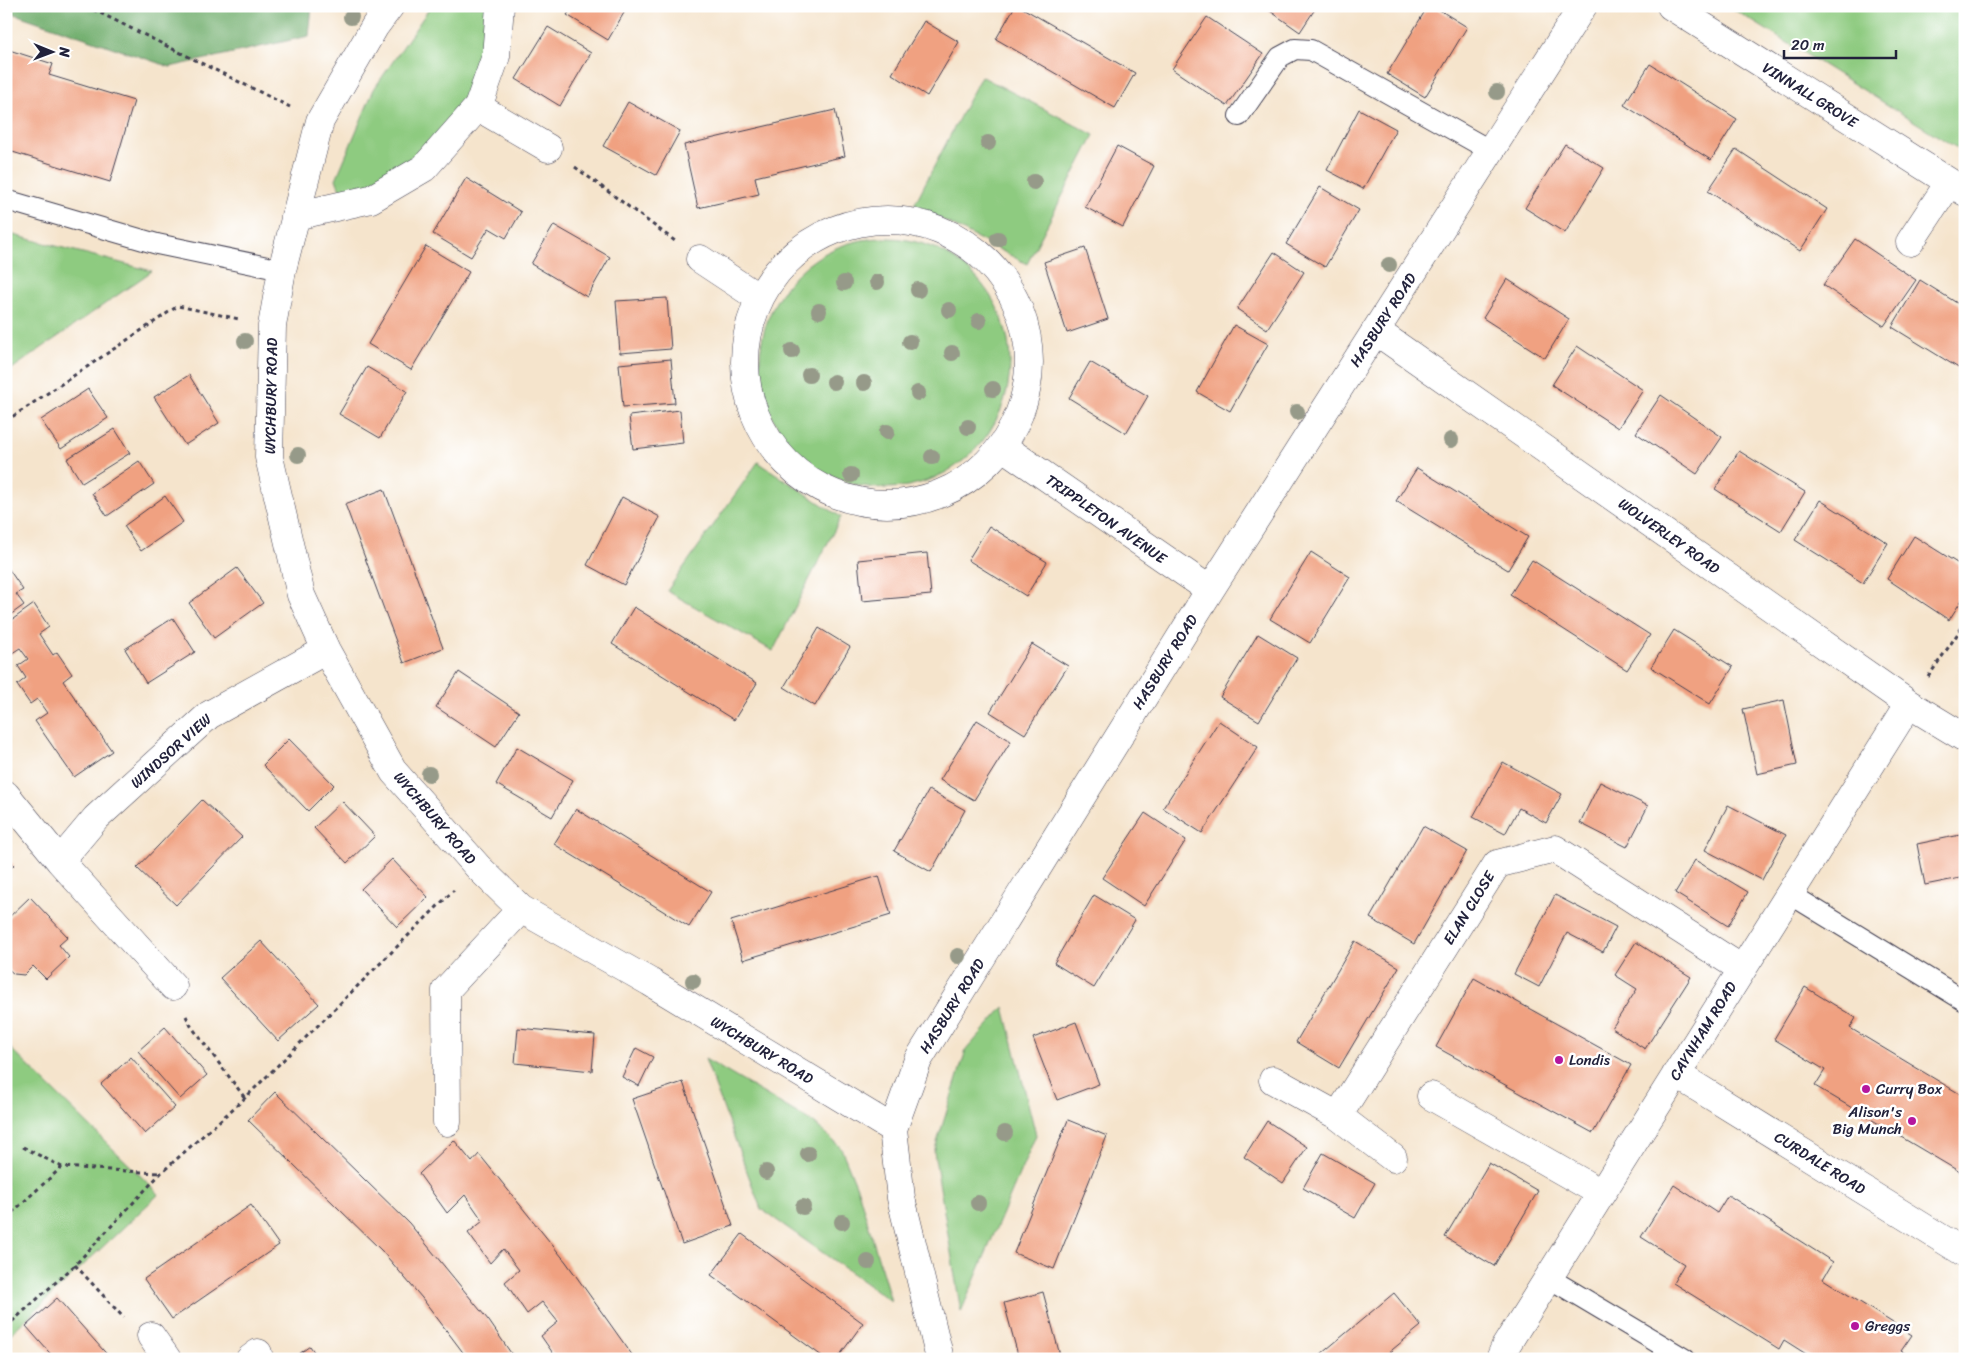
<svg xmlns="http://www.w3.org/2000/svg" width="1971" height="1365" font-family="Sriracha,sans-serif">
	<style>
		.green { fill: #8ecb80; stroke: #58765e }
		.forest { fill: #72af6e; stroke: #4a6854 }
		.building { fill: #f0a181 }
		.lines { fill: none; stroke-linecap: round; stroke-linejoin: round }
		.lane-casing { stroke: #423f51; stroke-width: 22 }
		.street-casing { stroke: #423f51; stroke-width: 29 }
		.path { stroke: #423f51; stroke-width: 3; stroke-dasharray: 4 4; stroke-linecap: butt }
		.lane { stroke: #fff; stroke-width: 20 }
		.street { stroke: #fff; stroke-width: 28 }
		.tree { fill: #969a89 }
		.poi-dot { fill: #b5179e; stroke: #fff; stroke-width: 2 }
		.labels { text-anchor: middle; stroke-width: 5; stroke-linejoin: round; paint-order: stroke }
		.street-label { font-size: 15px; fill: #22223b; stroke: #fff }
		.poi-label { font-size: 15px; fill: #22223b; stroke: #fff; text-anchor: start }
	</style>
	<rect width="100%" height="100%" fill="#fff"/>
	<filter id="ink" filterUnits="userSpaceOnUse"><feTurbulence type="fractalNoise" baseFrequency=".02" numOctaves="2"/><feDisplacementMap in="SourceGraphic" scale="10" xChannelSelector="R" yChannelSelector="G"/><feConvolveMatrix kernelMatrix="1 2 1 2 8 2 1 2 1" color-interpolation-filters="sRGB"/></filter>
	<filter id="wash" filterUnits="userSpaceOnUse"><feTurbulence type="fractalNoise" baseFrequency=".0096" numOctaves="4" result="noise"/><feDisplacementMap in="SourceGraphic" scale="20" xChannelSelector="R" yChannelSelector="G"/><feGaussianBlur stdDeviation="1.12" result="paint"/><feColorMatrix in="noise" values="0 0 0 0 0 0 0 0 0 0 0 0 0 0 0 0 0 1.4 0 .05"/><feComposite in="paint" operator="in"/></filter>
	<g filter="url(#wash)">
		<rect width="100%" height="100%" fill="#f5e4cc"/>
		<!-- green -->
		<path class="green" d="M431,6H490L476,74L455,113L429,147L385,182L347,192L339,187L336,179L374,89Z
			M1728,6H1965V153Z
			M981,76L1094,135L1027,264L914,205Z
			M6,233L152,271L6,373Z
			M760 363a125 125 0 1 1 250 0a125 125 0 1 1-250 0Z
			M758,462L841,517L773,651L667,591Z
			M1004,1007L1036,1135L961,1312L934,1152L966,1050Z
			M6,1044L159,1194L6,1338Z
			M705,1059L814,1123L841,1148L858,1190L891,1301L761,1209Z"/>
		<!-- forest -->
		<path class="forest" d="M6,6H312L309,36L170,67L6,11Z"/>
		<g id="blocks">
			<!-- building -->
			<path class="building" d="M573,6H628L608,40L567,15Z
				M1015,6H1019L1135,73L1115,108L996,39Z
				M1263,6H1317L1300,32Z
				M1428,6H1433L1467,27L1425,97L1387,74Z
				M1207,17L1263,54L1227,106L1172,69Z
				M924,21L959,42L927,96L892,74Z
				M548,27L591,53L560,106L516,79Z
				M6,49L53,64L49,75L134,101L110,182L6,150Z
				M1650,64L1737,119L1711,160L1624,105Z
				M628,102L680,131L656,175L603,146Z
				M1359,109L1396,129L1363,189L1327,170Z
				M835,110L845,156L755,177L759,194L698,208L684,145Z
				M1565,144L1604,168L1565,233L1525,208Z
				M1117,146L1154,166L1123,227L1085,207Z
				M1736,149L1827,209L1800,251L1708,191Z
				M466,178L521,212L506,238L489,228L471,257L433,234Z
				M1320,187L1359,210L1325,267L1286,244Z
				M554,225L610,257L587,297L531,264Z
				M1855,239L1916,280L1884,326L1823,285Z
				M426,246L469,272L411,370L368,344Z
				M1085,248L1108,319L1067,333L1044,262Z
				M1274,252L1304,272L1267,329L1237,309Z
				M1507,279L1569,319L1545,358L1483,318Z
				M1920,280L1965,308V372L1892,327Z
				M667,298L671,349L620,353L616,301Z
				M1234,325L1268,344L1230,411L1197,392Z
				M1577,346L1643,390L1618,428L1552,385Z
				M671,359L675,403L623,407L619,364Z
				M1090,362L1148,396L1126,433L1069,398Z
				M367,367L407,391L380,438L339,414Z
				M189,375L219,423L185,445L154,397Z
				M88,389L108,418L61,449L41,420Z
				M1661,395L1722,437L1697,474L1636,433Z
				M680,410L683,443L633,449L629,416Z
				M115,429L130,453L82,483L67,459Z
				M1739,451L1805,492L1781,531L1715,489Z
				M139,461L154,484L107,516L92,493Z
				M1417,468L1528,537L1508,570L1396,501Z
				M384,489L443,648L404,663L345,504Z
				M165,496L183,522L141,551L124,526Z
				M622,497L660,517L624,585L587,565Z
				M1820,500L1888,543L1863,583L1795,540Z
				M989,526L1047,562L1026,596L968,560Z
				M1914,536L1965,568V595L1949,620L1887,579Z
				M1311,552L1350,577L1310,643L1270,619Z
				M927,553L931,595L862,601L858,560Z
				M1532,560L1650,635L1627,670L1510,595Z
				M8,568L23,590L16,594L24,605L6,618Z
				M237,568L263,603L214,638L189,603Z
				M34,604L49,627L39,634L53,655L57,652L72,674L63,681L112,751L74,777L35,721L47,713L37,699L30,704L17,685L26,678L18,666L28,659L20,648L6,657V624Z
				M634,607L757,683L734,720L612,644Z
				M173,618L195,652L146,683L125,649Z
				M819,628L850,647L815,706L784,687Z
				M1674,630L1733,667L1710,704L1651,667Z
				M1258,634L1297,658L1259,721L1220,697Z
				M1032,644L1068,666L1025,734L990,712Z
				M459,672L519,712L496,747L436,707Z
				M1784,700L1797,765L1757,774L1743,709Z
				M977,720L1011,741L974,800L940,780Z
				M1219,721L1258,747L1202,833L1163,808Z
				M289,739L334,785L308,811L263,765Z
				M517,747L573,780L552,817L496,784Z
				M1503,762L1562,794L1546,823L1519,808L1505,834L1473,817Z
				M1600,782L1648,806L1627,847L1580,823Z
				M929,790L965,810L931,872L894,851Z
				M202,800L242,837L176,905L137,868Z
				M342,801L375,836L347,863L314,828Z
				M1728,805L1786,835L1762,880L1705,850Z
				M576,809L711,892L689,927L554,844Z
				M1145,813L1186,840L1144,906L1102,878Z
				M1423,826L1467,851L1414,944L1370,918Z
				M1965,834V877L1925,885L1917,844Z
				M6,857L14,865L6,872Z
				M392,859L428,897L397,927L361,889Z
				M1695,860L1748,892L1728,926L1675,893Z
				M879,876L891,915L743,960L731,921Z
				M1094,895L1135,920L1094,988L1054,963Z
				M1555,895L1616,927L1603,952L1567,933L1539,987L1514,974Z
				M30,897L68,937L59,945L69,957L46,979L33,966L24,975L14,974L7,968L6,920Z
				M261,941L319,1004L278,1041L220,978Z
				M1355,941L1399,967L1339,1068L1296,1042Z
				M1636,942L1691,977L1645,1049L1612,1028L1637,989L1615,975Z
				M1474,978L1631,1065L1593,1133L1436,1047Z
				M1805,987L1856,1018L1850,1028L1965,1097V1175L1815,1086L1825,1070L1774,1039Z
				M1076,1022L1099,1084L1057,1100L1033,1038Z
				M165,1027L207,1075L180,1099L138,1051Z
				M518,1028L595,1035L592,1071L515,1063Z
				M636,1048L653,1057L639,1086L622,1077Z
				M131,1057L175,1107L145,1134L101,1084Z
				M683,1082L733,1226L682,1244L632,1099Z
				M275,1092L409,1223L489,1321L515,1359H468L422,1298L382,1251L248,1120Z
				M1068,1120L1107,1136L1054,1269L1014,1253Z
				M1267,1121L1307,1147L1283,1183L1244,1157Z
				M454,1140L472,1162L479,1154L566,1262L635,1359H586L582,1353L574,1359H557L541,1336L558,1322L542,1302L527,1314L505,1282L519,1270L503,1249L490,1263L468,1233L483,1221L465,1195L447,1213L419,1174Z
				M1323,1153L1375,1183L1355,1218L1303,1188Z
				M1489,1163L1538,1191L1494,1266L1445,1237Z
				M1674,1185L1717,1213L1728,1195L1833,1262L1823,1279L1912,1335L1901,1351L1914,1359H1814L1784,1340L1779,1349L1673,1283L1684,1264L1641,1237Z
				M251,1205L279,1245L172,1319L144,1279Z
				M742,1234L863,1323L837,1359H826L711,1275Z
				M1043,1292L1061,1359H1019L1004,1303Z
				M1394,1293L1421,1326L1381,1359H1315Z
				M57,1298L111,1359H55L26,1326Z
				M310,1346L319,1359H292Z"/>
		</g>
	</g>
	<g filter="url(#ink)">
		<use href="#blocks" fill-opacity="0" stroke="#423f51" stroke-width="1"/>
		<g class="lines">
			<!-- lane casing -->
			<g class="lane-casing">
				<path id="lane" d="M1239,116L1280,57L1295,49L1311,50L1491,151
					M6,200L157,244L282,270
					M1790,894L1965,1001
					M1549,1278L1685,1359"/>
			</g>
			<!-- street casing -->
			<g class="street-casing">
				<path id="street" d="M390,6L375,26L320,121L282,270L272,326L269,457L301,595L326,650L394,772L478,867L521,909L650,982L893,1129
					M1671,6L1965,192
					M478,107L548,148
					M295,216L371,199L424,168L478,107L496,56L500,6
					M745 362a142 142 0 1 1 284 0a142 142 0 1 1-284 0Z
					M1910,242L1949,183
					M700,259L759,298
					M1376,331L1909,704L1965,738
					M1003,447L1210,590
					M6,795L60,861L173,986
					M60,861L96,818L209,715L326,650
					M1676,1074L1965,1253
					M1273,1080L1338,1116L1393,1158
					M1431,1096L1601,1193
					M1338,1116L1497,864L1555,849L1742,969
					M447,1122L446,990L521,909
					M151,1336L167,1359
					M250,1359L258,1353
					M940,1359L901,1198L893,1129L918,1060L1210,590L1583,6
					M1500,1359L1505,1347L1909,704"/>
			</g>
			<!-- path -->
			<path class="path" d="M86,6L290,107
				M575,167L675,241
				M6,421L178,306L239,319
				M1928,677L1965,623
				M186,1016L191,1026L245,1098
				M23,1147L62,1167L160,1173
				M6,1218L62,1167
				M75,1265L124,1318
				M6,1327L75,1265L161,1173L245,1098L454,890"/>
			<!-- lane -->
			<use href="#lane" class="lane"/>
			<!-- street -->
			<use href="#street" class="street"/>
		</g>
		<!-- trees -->
		<g class="tree">
			<circle cx="351" cy="17" r="8"/>
			<circle cx="1497" cy="92" r="8"/>
			<circle cx="988" cy="143" r="8"/>
			<circle cx="1034" cy="182" r="8"/>
			<circle cx="998" cy="239" r="8"/>
			<circle cx="1389" cy="265" r="8"/>
			<circle cx="877" cy="282" r="8"/>
			<circle cx="844" cy="283" r="8"/>
			<circle cx="918" cy="290" r="8"/>
			<circle cx="949" cy="310" r="8"/>
			<circle cx="819" cy="311" r="8"/>
			<circle cx="979" cy="321" r="8"/>
			<circle cx="245" cy="341" r="8"/>
			<circle cx="910" cy="342" r="8"/>
			<circle cx="792" cy="351" r="8"/>
			<circle cx="952" cy="353" r="8"/>
			<circle cx="809" cy="375" r="8"/>
			<circle cx="834" cy="382" r="8"/>
			<circle cx="864" cy="383" r="8"/>
			<circle cx="993" cy="389" r="8"/>
			<circle cx="918" cy="393" r="8"/>
			<circle cx="1297" cy="412" r="8"/>
			<circle cx="968" cy="427" r="8"/>
			<circle cx="887" cy="432" r="8"/>
			<circle cx="1451" cy="440" r="8"/>
			<circle cx="298" cy="455" r="8"/>
			<circle cx="932" cy="457" r="8"/>
			<circle cx="851" cy="475" r="8"/>
			<circle cx="429" cy="774" r="8"/>
			<circle cx="958" cy="956" r="8"/>
			<circle cx="693" cy="981" r="8"/>
			<circle cx="1005" cy="1133" r="8"/>
			<circle cx="808" cy="1154" r="8"/>
			<circle cx="766" cy="1172" r="8"/>
			<circle cx="978" cy="1203" r="8"/>
			<circle cx="803" cy="1207" r="8"/>
			<circle cx="842" cy="1222" r="8"/>
			<circle cx="868" cy="1262" r="8"/>
		</g>
	</g>
	<!-- markers -->
	<g class="poi-dot">
		<circle cx="1559" cy="1060" r="5"/>
		<circle cx="1866" cy="1089" r="5"/>
		<circle cx="1912" cy="1121" r="5"/>
		<circle cx="1855" cy="1326" r="5"/>
	</g>
	<g class="labels">
		<!-- street labels -->
		<g class="street-label">
			<text transform="translate(1810 95) rotate(32)" y="5">VINNALL GROVE</text>
			<text transform="translate(1383 320) rotate(-57)" y="5">HASBURY ROAD</text>
			<text transform="translate(271 396) rotate(-89)" y="5">WYCHBURY ROAD</text>
			<text transform="translate(1106 519) rotate(35)" y="5">TRIPPLETON AVENUE</text>
			<text transform="translate(1669 536) rotate(35)" y="5">WOLVERLEY ROAD</text>
			<text transform="translate(1165 662) rotate(-58)" y="5">HASBURY ROAD</text>
			<text transform="translate(171 751) rotate(-42)" y="5">WINDSOR VIEW</text>
			<text transform="translate(435 818) rotate(49)" y="5">WYCHBURY ROAD</text>
			<text transform="translate(1469 908) rotate(-58)" y="5">ELAN CLOSE</text>
			<text transform="translate(952 1006) rotate(-58)" y="5">HASBURY ROAD</text>
			<text transform="translate(1703 1031) rotate(-58)" y="5">CAYNHAM ROAD</text>
			<text transform="translate(762 1050) rotate(31)" y="5">WYCHBURY ROAD</text>
			<text transform="translate(1820 1163) rotate(32)" y="5">CURDALE ROAD</text>
		</g>
		<!-- poi labels -->
		<g class="poi-label">
			<text x="1569" y="1065">Londis</text>
			<text x="1876" y="1094">Curry Box</text>
			<text x="1902" y="1117" text-anchor="end">Alison's<tspan x="1902" dy="17">Big Munch</tspan></text>
			<text x="1865" y="1331">Greggs</text>
		</g>
	</g>
	<!-- margin -->
	<rect width="1971" height="1365" fill="none" stroke="#fff" stroke-width="25"/>
	<!-- north arrow -->
	<g transform="translate(52 52) rotate(91)" stroke="#ffffff" stroke-width="4" paint-order="stroke">
	<path d="M0-4L9 19L0 12L-9 19Z" fill="#22223b"/>
	<text y="-8" font-size="14" font-weight="bold" text-anchor="middle" fill="#22223b">N</text>
	</g>
	<!-- scale -->
	<path d="M1784 50v8h112v-8" fill="none" stroke="#22223b" stroke-width="2.5"/>
	<text x="1791" y="50" font-size="15" fill="#22223b" stroke="#ffffff" stroke-width="4" paint-order="stroke">20 m</text>
</svg>
